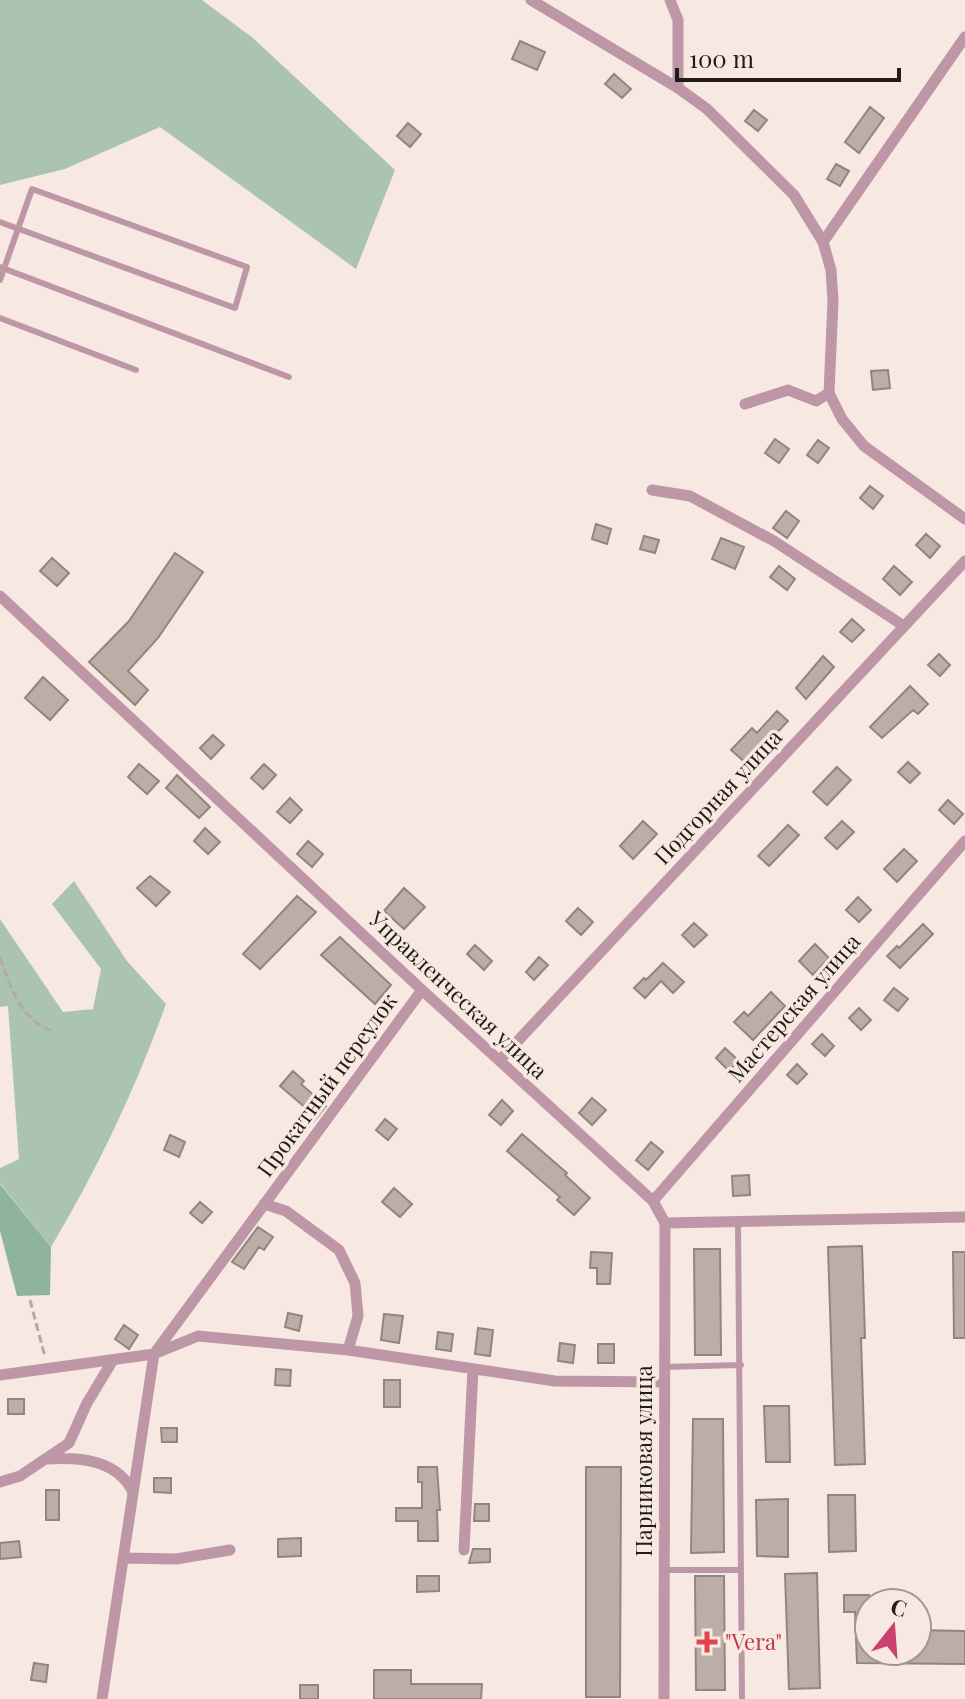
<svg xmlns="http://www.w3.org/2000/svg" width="965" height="1699" font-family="'Playfair Display',serif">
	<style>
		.green { fill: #aac3b3 }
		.forest { fill: #8fb49d }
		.building { fill: #bcaea7; stroke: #92857e; stroke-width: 2 }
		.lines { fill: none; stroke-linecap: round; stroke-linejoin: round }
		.path { stroke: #b4a9a3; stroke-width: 3; stroke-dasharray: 8 4; stroke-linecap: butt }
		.lane { stroke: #be97a6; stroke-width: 6 }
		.street { stroke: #be97a6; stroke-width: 11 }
		.health-dot { fill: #e0444e; stroke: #f7e9e1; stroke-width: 3 }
		.labels { text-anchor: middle; stroke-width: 7; stroke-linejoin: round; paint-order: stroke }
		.street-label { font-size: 22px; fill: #211c19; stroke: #f7e9e1 }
		.health-label { font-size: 22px; fill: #be3a42; stroke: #f7e9e1; text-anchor: start }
	</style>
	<rect width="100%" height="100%" fill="#f7e9e1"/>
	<!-- green -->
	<path class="green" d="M0,0H202L253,38L395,170L356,269L160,127L65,169L0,185Z
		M74,881L127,961L166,1004C136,1088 97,1170 51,1247L0,1183V1168L19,1159L8,1006L0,1007V919L63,1012L93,1009L101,969L52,904Z"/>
	<!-- forest -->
	<path class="forest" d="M0,1184L51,1247L50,1295L17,1296L0,1231Z"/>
	<!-- building -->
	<path class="building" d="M520,41L545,52L537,70L512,59Z
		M614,74L631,89L622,98L605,84Z
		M870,107L884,118L859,153L845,142Z
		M754,110L767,120L758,131L745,121Z
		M408,123L421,134L410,147L397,136Z
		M836,164L849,171L840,186L827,179Z
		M888,370L890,388L873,390L871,371Z
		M775,439L789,449L779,463L765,453Z
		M818,440L829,448L818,463L807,455Z
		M870,486L883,496L873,509L860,498Z
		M786,511L799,521L787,538L773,528Z
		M596,524L611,529L607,544L592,539Z
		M926,534L940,546L930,558L916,545Z
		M644,536L659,540L655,553L640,549Z
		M721,538L744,547L735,569L712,559Z
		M175,553L203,572L158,638L128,671L148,690L135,705L89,662L129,621Z
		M52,558L69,573L57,586L40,571Z
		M779,566L795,579L787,590L770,577Z
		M894,566L912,582L900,595L883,579Z
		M852,619L864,630L852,642L840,632Z
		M939,654L950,665L940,676L928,665Z
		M823,656L834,667L806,699L796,688Z
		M43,677L68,700L50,720L25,698Z
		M910,686L928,704L918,714L913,710L882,738L870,727Z
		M777,711L788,721L747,764L731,750L752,728L757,733Z
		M213,735L224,745L211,759L200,748Z
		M908,762L920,773L910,783L898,772Z
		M139,764L159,781L147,794L128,777Z
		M264,764L276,775L263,789L251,778Z
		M837,767L851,780L827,805L813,792Z
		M177,775L210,807L199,818L166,788Z
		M290,798L302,810L290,823L277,812Z
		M948,800L963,814L954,824L939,810Z
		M643,821L657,834L633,859L620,846Z
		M842,821L854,832L837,849L825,838Z
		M788,825L799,835L769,866L758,856Z
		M205,828L220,842L208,854L194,841Z
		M308,841L323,854L312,867L297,854Z
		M904,849L917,861L897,882L884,869Z
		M150,876L170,892L156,906L137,888Z
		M404,888L425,907L404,929L384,911Z
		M297,896L316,912L260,969L243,954Z
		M858,897L871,910L859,922L846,910Z
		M578,908L593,922L581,935L566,921Z
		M694,923L707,935L694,947L682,935Z
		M923,924L933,934L900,968L887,956L897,946L899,948Z
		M340,937L391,985L375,1004L321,955Z
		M815,944L829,958L813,975L799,961Z
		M475,945L492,961L484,970L467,954Z
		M539,957L548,965L534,980L526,972Z
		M663,963L684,982L673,993L661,981L645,998L634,988L644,978L646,980Z
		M894,988L908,999L898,1011L884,1000Z
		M771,992L785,1006L753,1040L734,1022L744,1012L748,1016Z
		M859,1008L871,1020L861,1030L849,1018Z
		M822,1034L834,1046L825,1056L812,1044Z
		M725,1048L739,1061L729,1071L716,1058Z
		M797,1064L807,1074L797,1084L787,1075Z
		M293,1071L304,1081L301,1084L326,1106L314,1121L304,1112L307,1109L280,1086Z
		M592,1098L606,1110L592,1125L579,1113Z
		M502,1100L513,1111L501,1125L489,1115Z
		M385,1119L397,1129L388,1140L376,1130Z
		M522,1134L567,1173L565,1175L590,1198L574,1215L557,1200L560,1197L507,1151Z
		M170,1135L185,1142L179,1157L164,1150Z
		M651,1142L663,1152L648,1170L636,1160Z
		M749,1175L750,1195L733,1196L732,1176Z
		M394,1188L412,1204L400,1217L382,1202Z
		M200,1202L212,1212L202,1223L190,1213Z
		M258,1227L273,1237L264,1250L259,1247L244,1269L232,1262Z
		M862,1246L865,1338H861L865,1464L835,1465L828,1247Z
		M694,1249H720L721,1355H695Z
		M591,1252L612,1253L610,1284H597V1268H590Z
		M953,1252H965V1338H954Z
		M288,1313L302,1316L299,1331L285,1327Z
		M384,1314L403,1316L399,1343L381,1340Z
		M124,1325L138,1335L129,1349L115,1339Z
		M478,1328L493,1330L490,1356L475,1354Z
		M438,1332L453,1334L451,1351L436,1349Z
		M560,1343L575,1345L573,1363L558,1361Z
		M598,1344H614V1363H598Z
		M276,1369L291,1370L290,1386L275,1385Z
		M384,1380H400V1407H384Z
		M8,1399H24V1414H8Z
		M764,1406H789L790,1462H766Z
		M693,1419H723L724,1552L691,1553Z
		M161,1428H177V1442H162Z
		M418,1467H437L440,1510H437L438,1541H418V1521H396V1508H422V1482H418Z
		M586,1467H621L620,1697H586Z
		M154,1478H171V1493L154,1492Z
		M46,1490H59V1520H46Z
		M828,1495H855L856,1551L829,1552Z
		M788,1499V1557L757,1556L756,1500Z
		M475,1504H489V1521H474Z
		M301,1538V1556L278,1557V1539Z
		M19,1541L21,1557L0,1559V1543Z
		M473,1549H490V1562L469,1563Z
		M817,1573L820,1688L789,1689L785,1574Z
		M417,1576H439V1591L417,1592Z
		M695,1576H724L725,1690H696Z
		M844,1595H869V1651H917V1630L965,1631V1664L857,1663L855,1612H844Z
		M34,1663L48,1665L46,1682L31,1680Z
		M374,1670H411V1684H482L481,1699H374Z
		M300,1685H318V1699H300Z"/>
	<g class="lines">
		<!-- path -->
		<path class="path" d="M0,958C11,988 21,1021 53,1031
			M30,1300L45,1357"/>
		<!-- lane -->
		<path class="lane" d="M0,222L19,229L235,308L247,267L32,189L0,280
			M0,267L289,377
			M0,318L136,370
			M738,1221L742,1699
			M664,1367L741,1365
			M665,1570H740"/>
		<!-- street -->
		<path class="street" d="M531,0L678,88L707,109L794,195L823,242L831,270L833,301L829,393L842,419L864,446L965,519
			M670,0L678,20V88
			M823,242L965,37
			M745,404L788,390L816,401L829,393
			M652,490L690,496L774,541L904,626
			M0,596L422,990L653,1201L665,1223L664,1699
			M500,1060L965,561
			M653,1201L965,841
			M264,1204L286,1211L339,1250L355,1283L358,1316L348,1350
			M665,1223L965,1217
			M0,1375L154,1354L198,1336L348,1350L555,1381L664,1382
			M48,1459C81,1457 117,1460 133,1492
			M0,1482L20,1476L69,1443L87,1403L113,1360
			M464,1550L473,1369
			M124,1558L176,1559L230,1550
			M102,1699L154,1354L422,990"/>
	</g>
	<!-- markers -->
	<path class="health-dot" d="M703 1630h8v8h8v8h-8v8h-8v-8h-8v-8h8z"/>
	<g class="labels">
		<!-- street labels -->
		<g class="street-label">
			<text transform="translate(718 797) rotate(-47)" y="8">Подгорная улица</text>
			<text transform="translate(458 995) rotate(43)" y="8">Управленческая улица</text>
			<text transform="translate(794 1008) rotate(-49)" y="8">Мастерская улица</text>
			<text transform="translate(327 1085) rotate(-54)" y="8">Прокатный переулок</text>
			<text transform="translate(644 1461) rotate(-90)" y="8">Парниковая улица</text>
		</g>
		<!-- health labels -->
		<g class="health-label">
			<text x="725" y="1650">"Vera"</text>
		</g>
	</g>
	<!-- north arrow -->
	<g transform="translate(893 1627) rotate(17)"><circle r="38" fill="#f7e9e1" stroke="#a19791" stroke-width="2"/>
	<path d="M0-6L14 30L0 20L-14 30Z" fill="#cc4070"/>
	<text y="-12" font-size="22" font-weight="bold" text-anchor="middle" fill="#211c19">С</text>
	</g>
	<!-- scale -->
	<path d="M677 68v12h222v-12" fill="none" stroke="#211c19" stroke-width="4"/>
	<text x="689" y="68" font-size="24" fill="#211c19" stroke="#f7e9e1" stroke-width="6" paint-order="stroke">100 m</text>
</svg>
